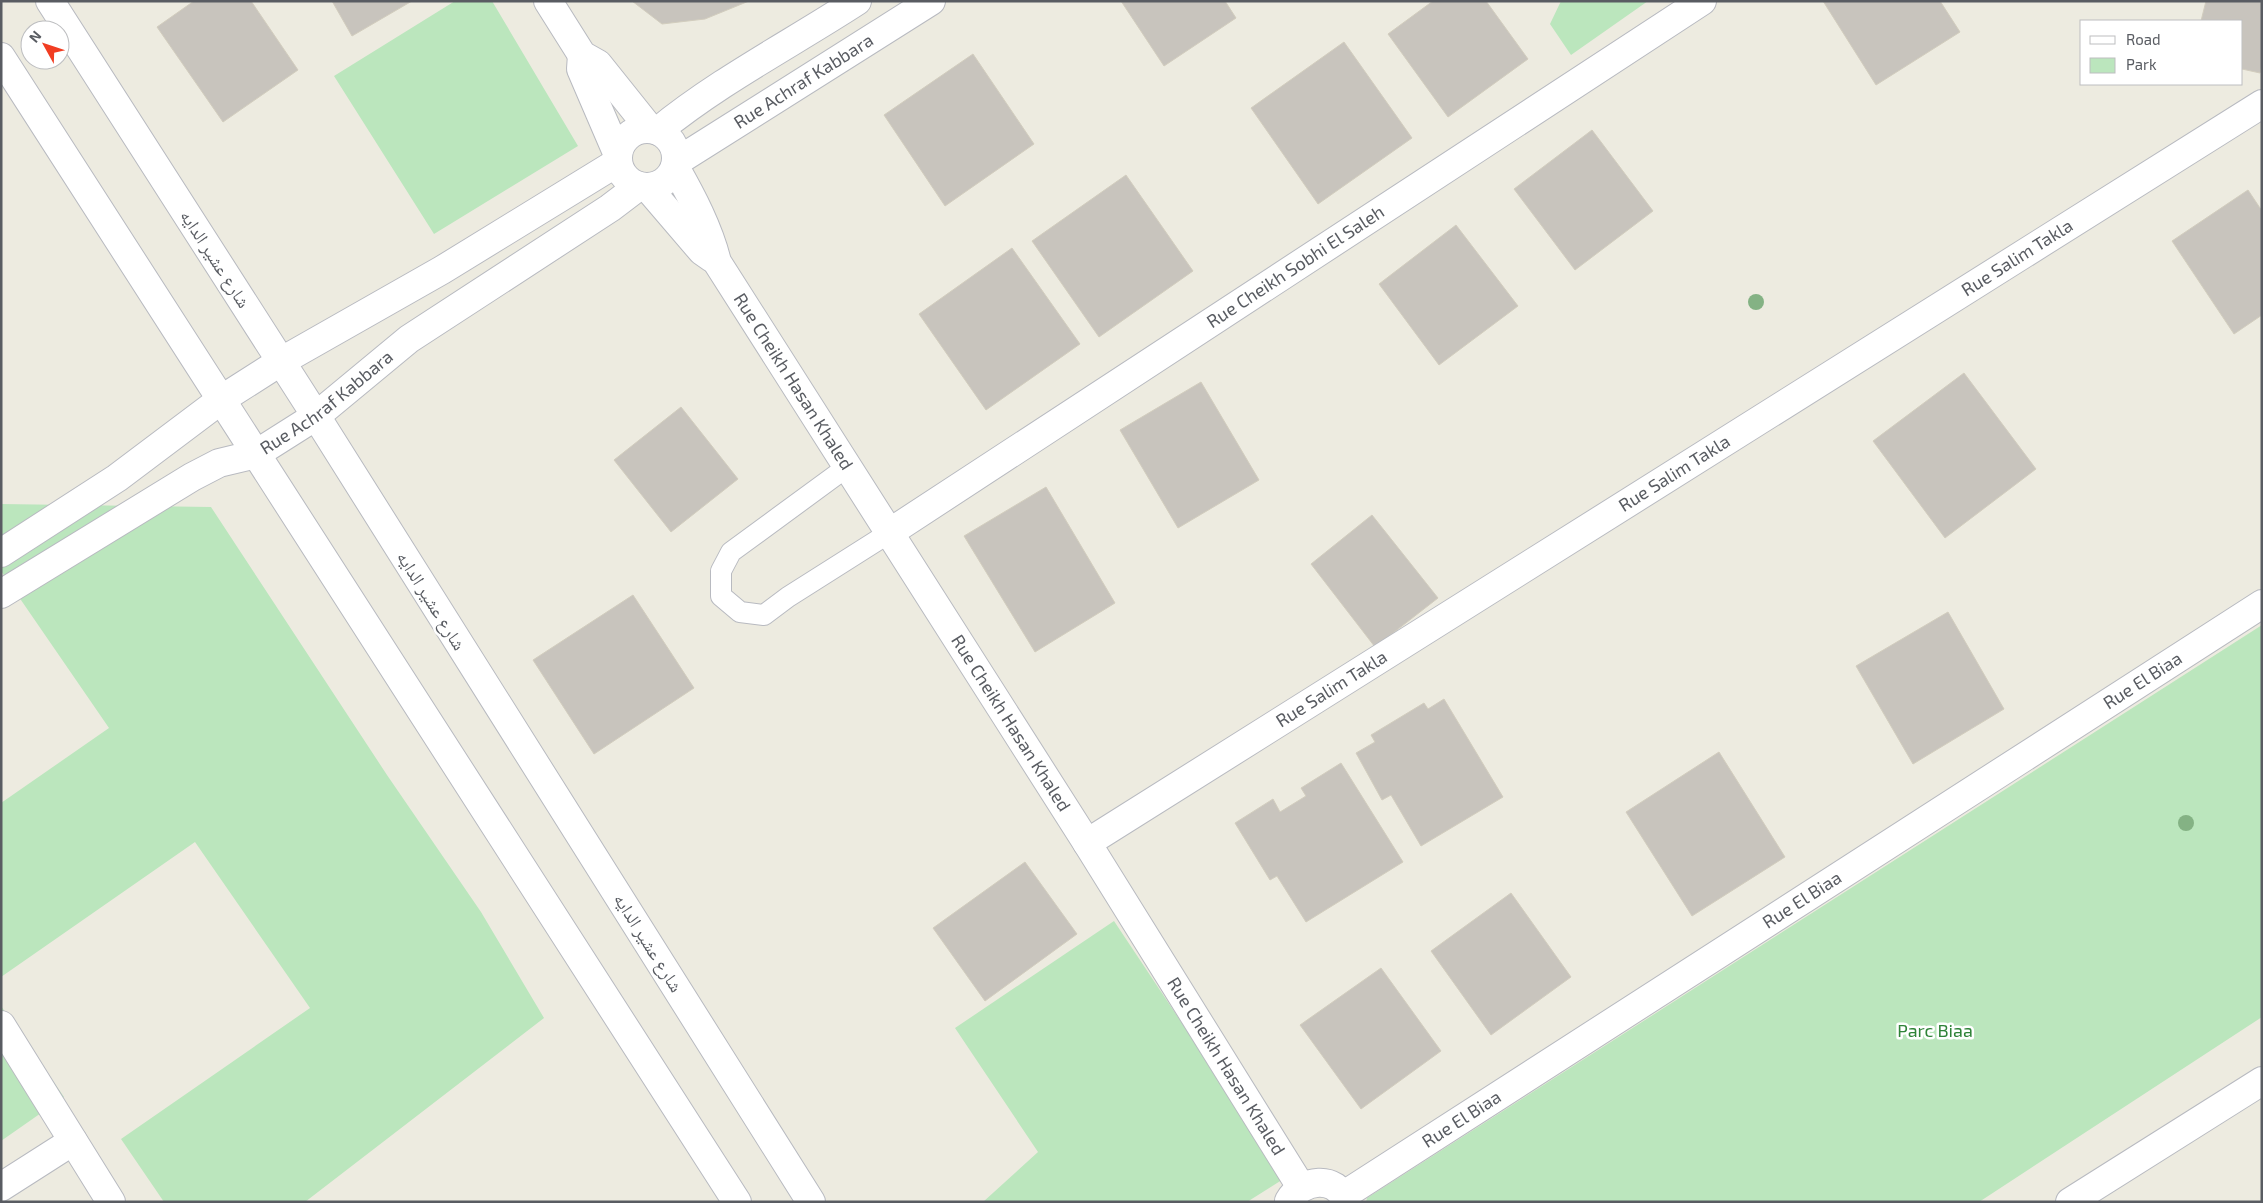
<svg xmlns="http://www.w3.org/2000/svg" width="2263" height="1203" font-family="'Exo 2','Noto Naskh Arabic',sans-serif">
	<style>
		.green { fill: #bbe6bd }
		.building { fill: #c8c4bd; stroke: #d2cdbe }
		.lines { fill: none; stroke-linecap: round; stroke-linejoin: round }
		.service-casing { stroke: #b8bac0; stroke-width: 22 }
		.minor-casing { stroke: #b8bac0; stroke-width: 30 }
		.tertiary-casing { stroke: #b8bac0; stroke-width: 30 }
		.service { stroke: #fff; stroke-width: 20 }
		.minor { stroke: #fff; stroke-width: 28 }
		.tertiary { stroke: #fff; stroke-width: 28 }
		.tree { fill: #84b284 }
		.labels { text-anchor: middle; stroke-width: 5; stroke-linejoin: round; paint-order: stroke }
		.street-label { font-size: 18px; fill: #595c62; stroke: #fff }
		.park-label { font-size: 18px; fill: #2f8338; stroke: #fff }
	</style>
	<rect width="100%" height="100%" fill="#edebe0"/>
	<!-- green -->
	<path class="green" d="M455,1H492L578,146L434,234L334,76Z
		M1561,1H1648L1571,55L1550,24Z
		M1,504L211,507L387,775L481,912L544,1018L305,1202H164L121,1139L310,1008L195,842L1,977V803L109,728L1,571Z
		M2262,625V1017L1979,1202H1366L1367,1198Z
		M1114,921L1285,1178L1247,1202H983L1038,1152L955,1028Z
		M1,1006L64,1097L1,1141Z"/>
	<!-- building -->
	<path class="building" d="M194,1H251L298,70L223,122L157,27Z
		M332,1H412L352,36Z
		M632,1H749L705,19L662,24Z
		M1121,1H1225L1236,18L1164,66Z
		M1433,1H1486L1528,59L1448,117L1388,34Z
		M1823,1H1940L1960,32L1876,85Z
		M2206,1H2262V65L2260,73L2242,69V21H2201Z
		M1344,42L1412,138L1318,204L1251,108Z
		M973,54L1034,144L945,206L884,115Z
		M1592,130L1653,211L1575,270L1514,189Z
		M1126,175L1193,271L1099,337L1032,241Z
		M2248,190L2262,211V315L2234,334L2172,241Z
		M1456,225L1518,306L1439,365L1379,284Z
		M1012,248L1080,344L986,410L919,314Z
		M1964,373L2036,469L1945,538L1873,441Z
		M1201,382L1259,480L1178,528L1120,430Z
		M681,407L738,479L671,532L614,460Z
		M1046,487L1115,603L1035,652L964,536Z
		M1372,515L1438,598L1375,647L1311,564Z
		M633,595L694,688L594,754L533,660Z
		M1948,612L2004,709L1913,764L1856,666Z
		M1444,699L1503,797L1421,846L1391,795L1382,800L1356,753L1375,742L1371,735L1424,703L1428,709Z
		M1719,752L1785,857L1692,916L1626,812Z
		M1341,763L1403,862L1306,922L1277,876L1270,880L1235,823L1273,799L1280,812L1306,796L1301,788Z
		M1025,862L1077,934L985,1001L933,928Z
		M1511,893L1571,977L1491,1035L1431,951Z
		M1381,968L1441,1051L1361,1109L1300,1025Z"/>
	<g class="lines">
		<!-- service casing -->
		<g class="service-casing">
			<path id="service" d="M847,467L731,552L721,571V596L740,612L764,615L788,597L889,533"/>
		</g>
		<!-- minor casing -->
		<g class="minor-casing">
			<g id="minor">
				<path d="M548,1L582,55L598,64L650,129"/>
				<path d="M582,55L581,69L618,155"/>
				<circle cx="647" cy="158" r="29"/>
				<path d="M658,131C719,81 791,44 857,1"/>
				<path id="s1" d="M676,162L931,1"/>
				<path id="s2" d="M675,167C692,197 709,229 717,262L1087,843L1301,1187"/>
				<path d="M648,188L702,251L712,258"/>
				<path id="s3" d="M889,533L1702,1"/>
				<path d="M1,553L117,478L222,399L280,362L442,270L618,162"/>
				<path id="s4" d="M1,594L192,477L219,463L256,454L316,416L409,339L610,208L639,186"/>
				<path id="s5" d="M1087,843L2262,104"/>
				<path d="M1,1025L111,1202"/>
				<path d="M1,1187L73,1141"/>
				<path id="s6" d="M1344,1195L2262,604"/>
				<path d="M1289,1201C1301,1179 1337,1174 1346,1202"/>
				<path d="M2070,1202L2262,1081"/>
			</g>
		</g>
		<!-- tertiary casing -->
		<g class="tertiary-casing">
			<path id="tertiary" d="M50,1L316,416L811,1202
				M1,57L737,1202"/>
		</g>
		<!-- service -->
		<use href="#service" class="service"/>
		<!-- minor -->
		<use href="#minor" class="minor"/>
		<!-- tertiary -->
		<use href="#tertiary" class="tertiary"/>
	</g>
	<!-- trees -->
	<g class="tree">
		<circle cx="1756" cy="302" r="8"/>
		<circle cx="2186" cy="823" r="8"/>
	</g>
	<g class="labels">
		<!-- street labels -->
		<g class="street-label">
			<text dy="6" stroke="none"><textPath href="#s1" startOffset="151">Rue Achraf Kabbara</textPath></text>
			<text dy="6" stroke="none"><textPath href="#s5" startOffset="1099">Rue Salim Takla</textPath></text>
			<text transform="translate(215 259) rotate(57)" y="6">شارع عشير الدايه</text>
			<text dy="6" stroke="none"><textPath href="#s3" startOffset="486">Rue Cheikh Sobhi El Saleh</textPath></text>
			<text dy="6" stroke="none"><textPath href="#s2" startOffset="246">Rue Cheikh Hasan Khaled</textPath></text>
			<text dy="6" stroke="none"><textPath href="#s4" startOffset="380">Rue Achraf Kabbara</textPath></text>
			<text dy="6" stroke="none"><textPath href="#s5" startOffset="694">Rue Salim Takla</textPath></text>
			<text transform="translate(431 601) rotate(58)" y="6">شارع عشير الدايه</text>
			<text dy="6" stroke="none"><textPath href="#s6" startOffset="950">Rue El Biaa</textPath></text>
			<text dy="6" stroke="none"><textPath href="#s5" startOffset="289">Rue Salim Takla</textPath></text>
			<text dy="6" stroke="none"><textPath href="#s2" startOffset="651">Rue Cheikh Hasan Khaled</textPath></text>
			<text dy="6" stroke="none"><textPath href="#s6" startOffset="545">Rue El Biaa</textPath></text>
			<text transform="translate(648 943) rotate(58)" y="6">شارع عشير الدايه</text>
			<text dy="6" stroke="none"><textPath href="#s2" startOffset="1056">Rue Cheikh Hasan Khaled</textPath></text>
			<text dy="6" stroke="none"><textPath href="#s6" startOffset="140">Rue El Biaa</textPath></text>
		</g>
		<!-- park labels -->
		<g class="park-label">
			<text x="1935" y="1037">Parc Biaa</text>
		</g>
	</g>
	<!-- border -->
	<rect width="2263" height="1203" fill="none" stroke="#595c62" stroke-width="5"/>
	<!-- legend -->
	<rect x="2080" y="20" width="162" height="65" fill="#ffffff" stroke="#bdbec0"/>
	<rect x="2090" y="36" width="25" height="8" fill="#ffffff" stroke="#bdbec0"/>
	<text x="2126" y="45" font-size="15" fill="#595c62">Road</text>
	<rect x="2090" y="58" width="25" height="15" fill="#bbe6bd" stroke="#bdbec0"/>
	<text x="2126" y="70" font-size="15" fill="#595c62">Park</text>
	<!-- north arrow -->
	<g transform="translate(45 45) rotate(310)"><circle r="24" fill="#ffffff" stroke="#bdbec0"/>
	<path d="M0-4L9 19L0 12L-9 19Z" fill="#f13d22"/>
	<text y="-8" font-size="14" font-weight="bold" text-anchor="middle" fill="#595c62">N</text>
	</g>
</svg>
